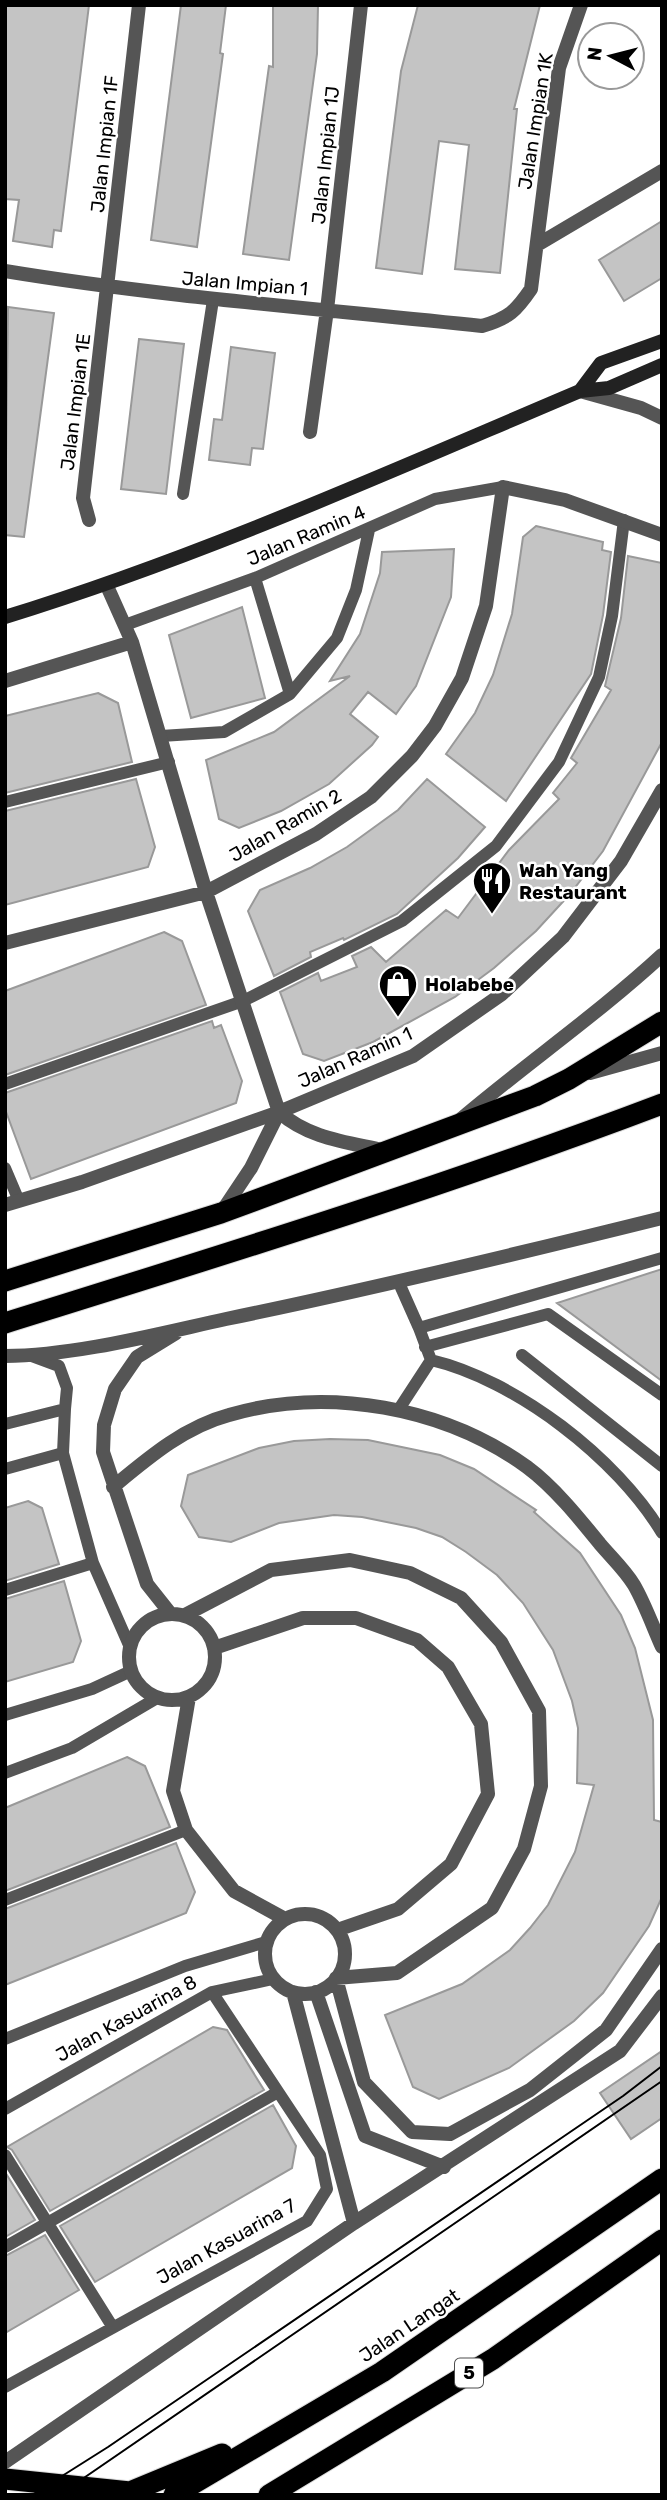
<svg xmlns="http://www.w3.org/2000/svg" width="667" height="2500" font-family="Rubik,sans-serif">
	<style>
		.building { fill: #c4c4c4; stroke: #999; stroke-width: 2 }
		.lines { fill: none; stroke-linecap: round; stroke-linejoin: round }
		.highway-casing { stroke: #dbdbdb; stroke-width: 23 }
		.lane { stroke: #555; stroke-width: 12 }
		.street { stroke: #555; stroke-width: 14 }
		.secondary { stroke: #222; stroke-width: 14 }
		.highway { stroke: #000; stroke-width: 21 }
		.tram { stroke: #000; stroke-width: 2 }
		.labels { text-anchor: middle; stroke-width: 5; stroke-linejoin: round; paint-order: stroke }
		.shield { fill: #fff; stroke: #4c4c4c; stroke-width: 2 }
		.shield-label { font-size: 18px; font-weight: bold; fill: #000 }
		.street-label { font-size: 19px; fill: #000; stroke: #fff }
		.poi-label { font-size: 19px; font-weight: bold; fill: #000; stroke: #fff; text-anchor: start }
	</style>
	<rect width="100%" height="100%" fill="#fff"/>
	<!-- building -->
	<path class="building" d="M5,5H89L61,231L54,230L52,247L13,241L19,200L5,199Z
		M181,5H226L220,53L223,54L197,247L151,240Z
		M273,5H318L317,54L289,260L243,254L269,66L273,67Z
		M418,5H540L514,109H517L500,273L455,269L469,145L439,141L422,274L376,268L401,71Z
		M662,221V278L624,301L599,260Z
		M8,307L54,313L24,537L5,535Z
		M139,339L184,344L166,494L121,489Z
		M231,347L275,353L263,449L252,448L250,465L209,460L214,419L222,420Z
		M536,526L603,542L602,550L611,552L603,615L591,674L506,801L446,754L475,713L493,675L512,614L523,537Z
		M454,549L451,597L416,686L396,714L368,692L350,714L378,737L372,745L329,784L281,811L239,828L219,819L206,760L274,732L350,676L330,681L360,634L380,573L382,552Z
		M628,556L662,563V742L603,851L570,894L536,931L494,968L455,997L373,1042L324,1061L303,1054L280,992L318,973L321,981L357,967L352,956L371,947L386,962L446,910L458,918L509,850L559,799L553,793L577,763L571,758L611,690L605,686L621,618Z
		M242,607L265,698L191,718L169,635Z
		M98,693L118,703L132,762L5,793V716Z
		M136,779L155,847L148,867L5,905V811Z
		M427,779L485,827L458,858L397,914L344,940L343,938L310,952L311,957L274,976L248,911L260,890L310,868L347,847L398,810Z
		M164,932L182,941L206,1005L5,1075V991Z
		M212,1021L214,1028L221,1025L242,1081L236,1103L31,1179L5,1109V1093Z
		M662,1269V1381L557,1303Z
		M330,1439L368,1440L440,1455L474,1469L536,1510L534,1512L580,1553L621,1615L635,1648L653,1720L654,1820L662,1822V1897L649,1926L603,1993L574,2021L509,2068L439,2099L413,2087L385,2015L462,1984L510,1950L530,1928L548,1905L575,1852L594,1785L577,1783L578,1728L572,1701L553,1650L523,1603L497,1575L466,1552L442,1537L416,1528L362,1517L334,1515L279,1523L231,1542L199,1537L181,1506L188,1475L259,1448L294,1441Z
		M28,1501L42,1508L59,1564L5,1581V1508Z
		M64,1581L81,1641L73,1662L5,1682V1599Z
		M127,1757L145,1766L170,1827L5,1891V1808Z
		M176,1843L195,1892L186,1913L5,1985V1909Z
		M213,2027L227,2030L264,2090L50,2211L12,2150L7,2147Z
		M662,2051V2118L631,2139L600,2093Z
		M273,2105L296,2146L292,2168L95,2282L60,2226Z
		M5,2172L35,2220L5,2237Z
		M45,2235L79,2290L5,2333V2256Z"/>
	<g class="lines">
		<!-- highway casing -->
		<g class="highway-casing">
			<path id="highway" d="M5,1281L221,1213L535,1096L569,1079L662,1022
				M5,1323C226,1254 446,1186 662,1104
				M5,2479L130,2492L222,2454
				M174,2495L382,2372L662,2179
				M269,2495L493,2359L662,2240"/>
		</g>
		<!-- lane -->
		<path class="lane" d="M183,494L213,300
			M255,578L290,694
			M125,625L255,578L435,499L503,487
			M161,736L224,732L290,694L337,638L356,590L369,530
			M5,802L169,762
			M5,1084L243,1001L402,921L496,846L559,762L599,677L612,616L624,520
			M5,1168L19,1201
			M662,1258L419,1328L431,1360C516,1380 617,1458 662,1533
			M399,1283L419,1328
			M425,1347L548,1314L662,1395
			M522,1355L662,1466
			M32,1356L59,1366L67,1388L65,1409
			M399,1409L431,1360
			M5,1424L65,1409L63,1453L93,1563L129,1645
			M5,1469L63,1453
			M5,1590L93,1563
			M5,1715L92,1689L131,1671
			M5,1773L72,1748L157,1698
			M5,1900L186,1830
			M5,2039L185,1966L266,1942
			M5,2109L212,1992L273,1979
			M5,2155L112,2326
			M5,2247L278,2092
			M5,2387L307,2221L327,2189L320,2155L212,1992"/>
		<!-- street -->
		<path class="street" d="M537,245L662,171
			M5,271C163,297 323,309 482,326C509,318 516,311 531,289L559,68L581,5
			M580,391L641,408L662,418
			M310,432L327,310L361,5
			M89,520L83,498L139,5
			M107,586L132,642L206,892L279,1112C308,1138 346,1142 382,1150
			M5,681L132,642
			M5,943L206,892L316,834L371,797L412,756L435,726L462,678L486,606L503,487L565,500L662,535
			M590,1073L662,1053
			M461,1119C527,1063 598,1014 662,955
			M5,1205L82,1182L279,1112L413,1056L502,994L563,937L621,861L662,790
			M221,1213L251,1168L279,1112
			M5,1356C74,1356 157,1334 226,1319C372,1289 517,1254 662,1218
			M113,1487C148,1458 184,1427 229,1415C328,1386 444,1407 527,1467C554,1487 579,1518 600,1544C611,1557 625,1570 634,1585C645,1604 653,1627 662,1647
			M170,1613L147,1584L103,1452L104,1425L115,1389L137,1357L176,1333
			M129 1657a43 43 0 1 1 86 0a43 43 0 1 1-86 0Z
			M185,1615L271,1570L350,1560L410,1573L461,1598L501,1642L539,1711L541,1786L524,1849L492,1908L397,1973L336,1978L364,2082L412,2132L450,2134L530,2090L606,2030L662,1949
			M214,1648L303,1618H356L417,1640L448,1667L481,1724L488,1794L451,1864L398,1909L337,1930
			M189,1697L173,1791L186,1830L234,1891L285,1919
			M265 1954a40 40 0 1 1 80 0a40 40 0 1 1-80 0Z
			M293,1992L354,2223
			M316,1992L365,2136L444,2167
			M5,2462L354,2223L620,2051L662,1996"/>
		<!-- secondary -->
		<path class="secondary" d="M580,391L601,363L662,341
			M5,617C203,556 391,471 580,391L609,388L662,365"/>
		<!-- highway -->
		<use href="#highway" class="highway"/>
		<!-- tram -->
		<path class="tram" d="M32,2495L108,2447L623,2096L662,2066
			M59,2495L662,2081"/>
	</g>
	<!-- icons -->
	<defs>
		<g id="restaurant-pin" transform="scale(2.0125)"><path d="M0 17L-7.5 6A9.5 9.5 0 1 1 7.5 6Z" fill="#000" stroke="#fff"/><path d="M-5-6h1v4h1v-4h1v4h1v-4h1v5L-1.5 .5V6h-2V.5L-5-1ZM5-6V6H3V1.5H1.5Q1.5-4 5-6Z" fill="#fff"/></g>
		<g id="shop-pin" transform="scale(2.0125)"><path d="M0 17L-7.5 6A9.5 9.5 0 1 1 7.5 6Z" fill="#000" stroke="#fff"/><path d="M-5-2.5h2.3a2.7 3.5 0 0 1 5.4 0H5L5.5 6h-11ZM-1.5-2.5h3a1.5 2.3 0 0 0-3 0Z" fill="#fff"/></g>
	</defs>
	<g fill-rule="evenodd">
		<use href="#restaurant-pin" x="492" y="881"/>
		<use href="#shop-pin" x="398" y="984"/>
	</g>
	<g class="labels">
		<!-- shield labels -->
		<rect class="shield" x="455" y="2358.5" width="28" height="29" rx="5"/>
		<g class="shield-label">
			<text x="469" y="2379">5</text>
		</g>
		<!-- street labels -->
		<g class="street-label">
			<text transform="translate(535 121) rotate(-81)" y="7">Jalan Impian 1K</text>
			<text transform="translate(104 144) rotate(-84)" y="7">Jalan Impian 1F</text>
			<text transform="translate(325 155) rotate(-84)" y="7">Jalan Impian 1J</text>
			<text transform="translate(245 283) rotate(5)" y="7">Jalan Impian 1</text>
			<text transform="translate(75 402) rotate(-83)" y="7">Jalan Impian 1E</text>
			<text transform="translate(306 535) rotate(-23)" y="7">Jalan Ramin 4</text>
			<text transform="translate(285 825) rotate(-30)" y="7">Jalan Ramin 2</text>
			<text transform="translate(355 1057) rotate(-24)" y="7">Jalan Ramin 1</text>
			<text transform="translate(126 2018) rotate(-29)" y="7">Jalan Kasuarina 8</text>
			<text transform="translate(226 2241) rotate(-29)" y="7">Jalan Kasuarina 7</text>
			<text transform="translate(409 2325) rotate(-34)" y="7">Jalan Langat</text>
		</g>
		<!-- poi labels -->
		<g class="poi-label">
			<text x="519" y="877">Wah Yang<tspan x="519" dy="22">Restaurant</tspan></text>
			<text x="425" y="991">Holabebe</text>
		</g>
	</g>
	<!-- border -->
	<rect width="667" height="2500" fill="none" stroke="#000000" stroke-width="14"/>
	<!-- north arrow -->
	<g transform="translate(611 56) rotate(277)"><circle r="33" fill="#ffffff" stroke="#999999" stroke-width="2"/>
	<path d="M0-5L12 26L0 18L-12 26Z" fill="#000000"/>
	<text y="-10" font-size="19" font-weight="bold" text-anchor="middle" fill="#000000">N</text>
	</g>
</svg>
